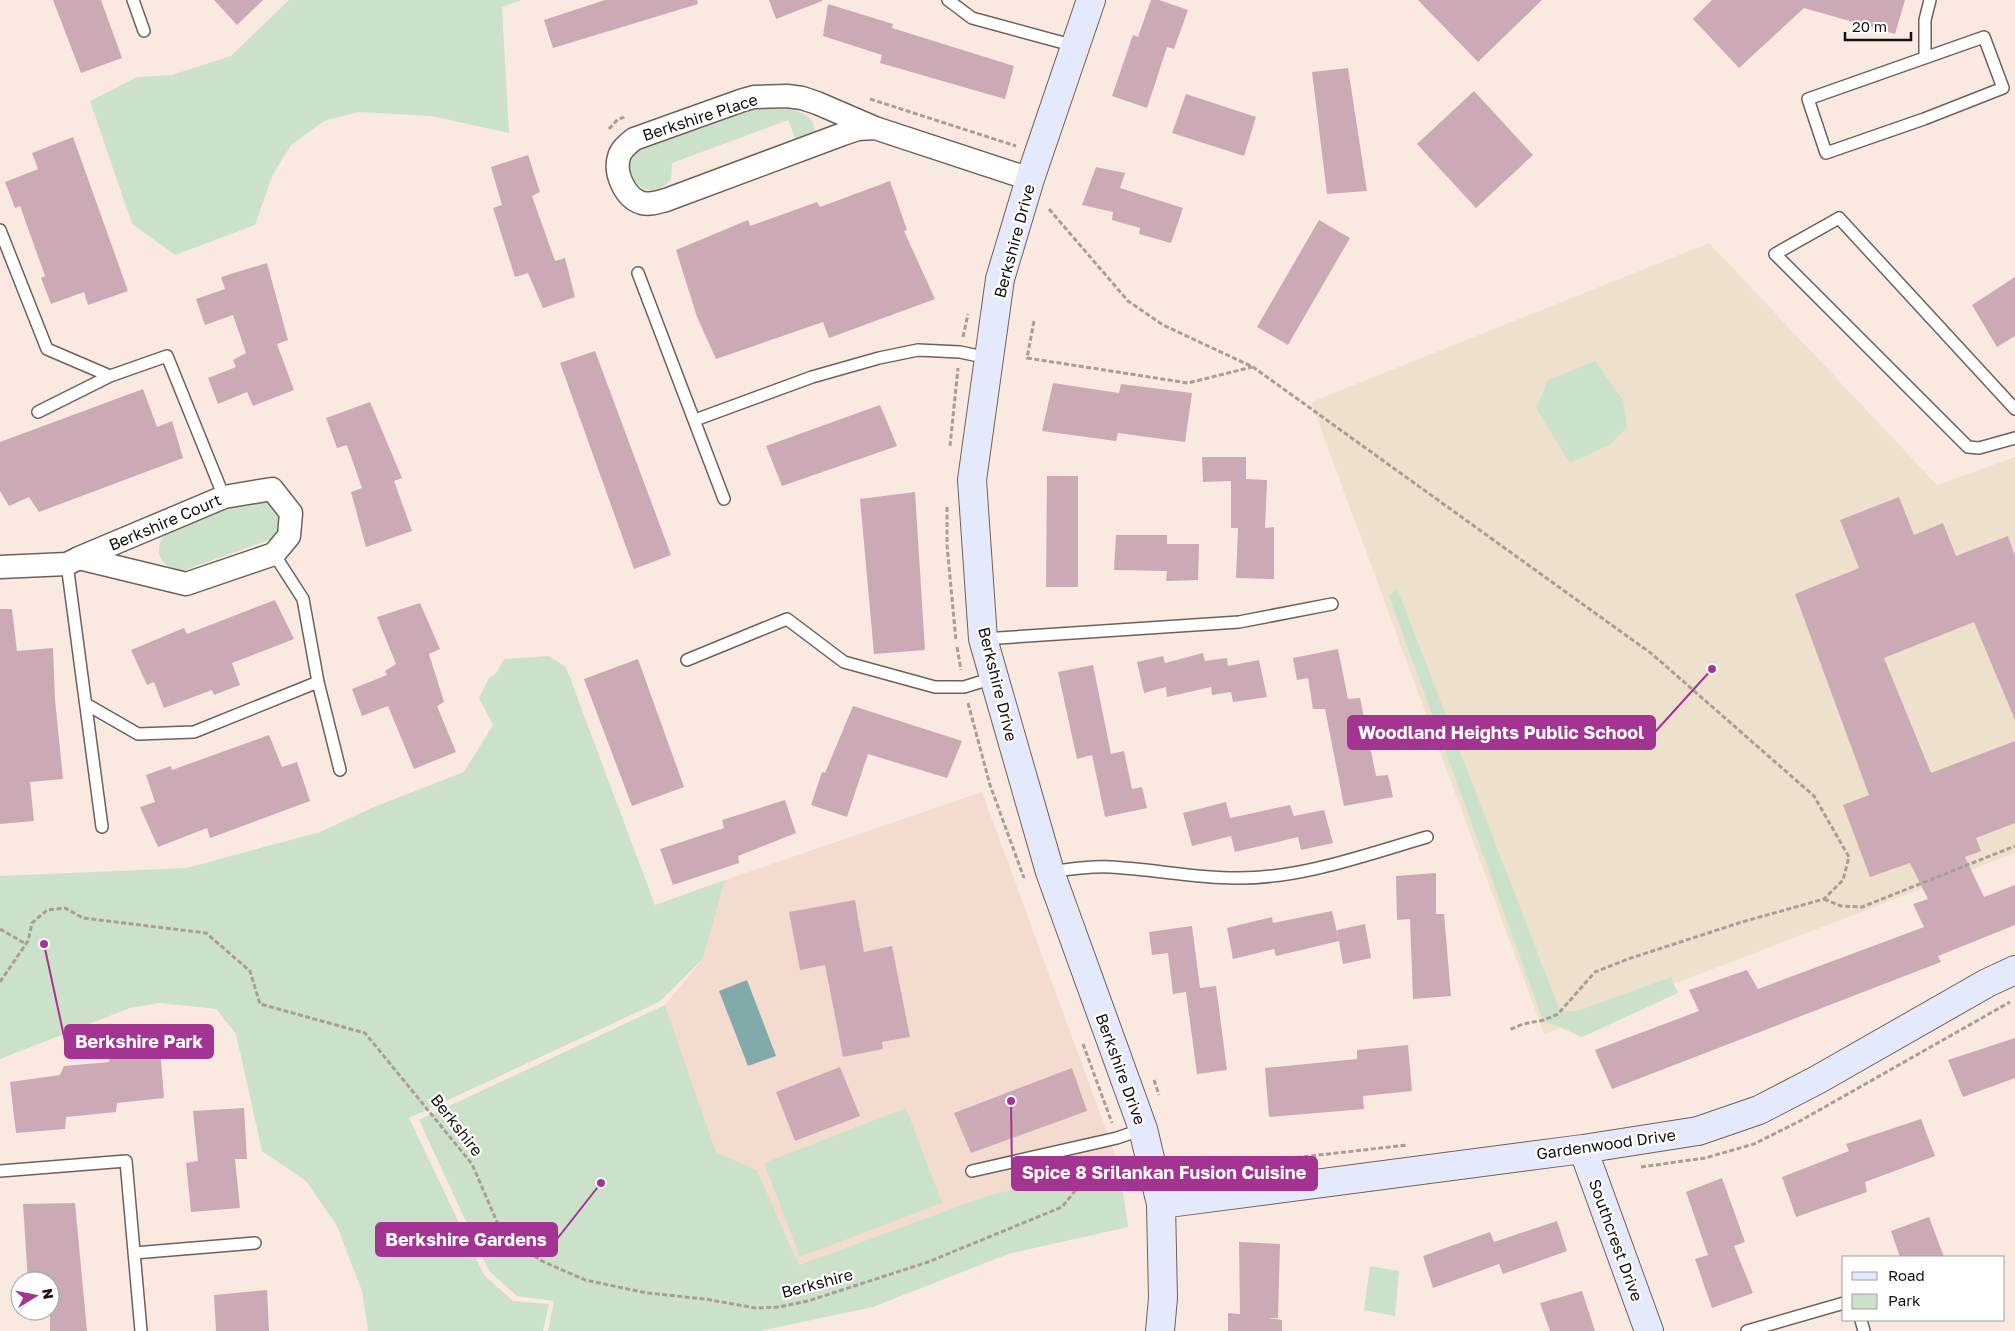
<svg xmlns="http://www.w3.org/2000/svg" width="2015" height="1331" font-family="'Golos Text',sans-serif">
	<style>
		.built { fill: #f3dccf }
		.education { fill: #ede1cd }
		.green { fill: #cce1c9 }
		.water { fill: #83aaab }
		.building { fill: #ccaab5 }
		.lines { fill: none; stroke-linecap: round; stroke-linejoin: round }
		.lane-casing { stroke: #6f6159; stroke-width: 14 }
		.street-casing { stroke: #6f6159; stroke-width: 25 }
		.secondary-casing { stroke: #6f6159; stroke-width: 30 }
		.path { stroke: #aa9d96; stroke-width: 3; stroke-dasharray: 5 2.5; stroke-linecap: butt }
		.lane { stroke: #fff; stroke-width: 11 }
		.street { stroke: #fff; stroke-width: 22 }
		.secondary { stroke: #e4e9fb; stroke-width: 28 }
		.labels { text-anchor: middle; stroke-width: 4.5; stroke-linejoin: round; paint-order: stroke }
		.street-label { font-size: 16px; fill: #15100d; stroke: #fff }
		.leader { fill: none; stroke: #a33491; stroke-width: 2 }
		.callout-dot { fill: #a33491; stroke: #fff; stroke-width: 2 }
		.callout { fill: #a33491; stroke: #a33491; stroke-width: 2 }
		.callout-label { font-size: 18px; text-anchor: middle; font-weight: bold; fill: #fff }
	</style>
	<rect width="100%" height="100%" fill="#fae9e0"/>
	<!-- built -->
	<path class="built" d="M982,792L1119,1165L986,1196L799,1265L757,1170L716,1153L665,1005L703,959L725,880Z"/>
	<!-- education -->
	<path class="education" d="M1709,243L1937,485L2015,457V853L1544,1034L1311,402Z"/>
	<!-- green -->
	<path class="green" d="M289,0H521L502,7L509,133L431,116L359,112L324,121L291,145L273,174L255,225L175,255L132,224L90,101L137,77L172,75L231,56Z
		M765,108C782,107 819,109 814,135L796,140L788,120L672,163L671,179C648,209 611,170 642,147L747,110Z
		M1595,361L1623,400L1627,427L1611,444L1570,463L1536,408L1548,380Z
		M263,497L278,506L282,524L274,538L182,571C160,569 151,548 167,532L249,499Z
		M1397,588L1560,1011H1577L1671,977L1678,993L1582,1037L1543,1020L1389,596Z
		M549,656L566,667L655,905L725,880L703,959L659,1002L409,1118L484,1275L513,1301L549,1304L543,1331H368L362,1291L337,1226L306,1181L262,1151L236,1034L216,1009L160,1003L130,1008L0,1059V876L187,868L320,832L374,807L464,772L493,725L479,698L489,678L497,672L504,659Z
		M665,1005L716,1152L757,1170L799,1265L986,1196L1119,1165L1128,1227L1008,1254L873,1307L760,1331H548L554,1301L517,1296L489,1271L419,1120Z
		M906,1108L942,1203L800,1257L764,1163Z
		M1370,1266L1399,1271L1395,1316L1364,1310Z"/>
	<!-- water -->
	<path class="water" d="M747,980L776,1056L748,1066L719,991Z"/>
	<!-- building -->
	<path class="building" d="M53,0H101L122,58L81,73Z
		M214,0H263L237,25Z
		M605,0H697L698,4L553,48L544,20Z
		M769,0H822V1L776,19Z
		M1151,0H1159L1188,10L1174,49L1167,47L1147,108L1112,96L1133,35L1138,37Z
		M1418,0H1542L1478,62Z
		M1712,0H1905L1895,34L1804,8L1739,68L1693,19Z
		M828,4L893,24L892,28L1014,66L1005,99L880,63L882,55L823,36Z
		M1348,68L1367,191L1327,194L1312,72Z
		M1474,91L1533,155L1476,208L1417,144Z
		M1186,94L1256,117L1244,156L1172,133Z
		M73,137L128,291L88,305L84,292L51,304L41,278L45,276L20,206L15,208L5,182L38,169L32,153Z
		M528,155L540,192L532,196L555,261L565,258L575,297L543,308L528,273L515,277L493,208L502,205L491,167Z
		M1096,167L1125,173L1120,188L1183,208L1171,243L1139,234L1140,228L1112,220L1113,212L1082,205Z
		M890,181L907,230L904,231L935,299L829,338L823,322L716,359L697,317L676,250L748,220L750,226L817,202L820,207Z
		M1319,220L1350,238L1288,345L1257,327Z
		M267,263L288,340L277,344L294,390L253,406L247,392L218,404L208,378L236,367L233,360L246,353L233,315L205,325L196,299L225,289L221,277Z
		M2015,277V336L1997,347L1972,305Z
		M595,351L671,555L634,569L560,363Z
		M1053,383L1119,393L1121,384L1192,393L1185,442L1118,433L1116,441L1042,431Z
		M143,389L157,427L172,421L183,458L39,512L29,497L9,506L0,491V442Z
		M370,402L402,478L394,481L412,531L366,547L351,492L362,488L347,445L337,448L326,418Z
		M880,405L897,446L782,486L766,446Z
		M1202,457H1246V479L1267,480L1265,528L1274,527V579L1236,578L1238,528H1231V481L1203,482Z
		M1047,476H1078V587H1046Z
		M915,492L925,650L874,654L860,499Z
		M1899,497L1914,535L1943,523L1956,556L2008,536L2015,556V720L1974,622L1884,658L1931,773L2015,741V823L1976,838L1981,851L1965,857L1984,897L2015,885V925L1938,956L1941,962L1612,1089L1595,1050L1699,1011L1689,990L1747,970L1758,989L1924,927L1913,904L1928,899L1910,863L1870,877L1843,805L1869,795L1795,594L1859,568L1840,520Z
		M1116,535H1167V544H1199L1198,580L1166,581L1167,571L1114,570Z
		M275,600L294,639L232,663L240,685L214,695L212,690L164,708L154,682L147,685L131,650L184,628L187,634Z
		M420,603L440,649L429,654L444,702L437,706L456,752L414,769L388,706L362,716L352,689L387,675L385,671L396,664L377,617Z
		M0,609H12L17,651L53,648L55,700L63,779L30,782L34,821L0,824Z
		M1338,649L1348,699L1360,698L1376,776L1388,775L1393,797L1344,806L1325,709H1313L1308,678L1297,680L1293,658Z
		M1203,653L1205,661L1227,658L1228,666L1259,660L1267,697L1233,702L1231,692L1212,695L1211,687L1167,697L1166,687L1144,693L1137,662L1163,656L1165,663Z
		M638,659L684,787L632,806L584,679Z
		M1093,665L1111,754L1124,751L1132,789L1142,787L1147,808L1105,817L1092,755L1077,759L1058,672Z
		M853,706L962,741L947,778L868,754L847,817L811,805L822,772L825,773Z
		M269,735L282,767L297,762L310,801L210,838L207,828L158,847L140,807L155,802L146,775L171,766L172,770Z
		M785,800L796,833L738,856L739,863L673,885L660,849L724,828L722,820Z
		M1226,802L1230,818L1290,805L1294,816L1324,810L1333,843L1301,850L1298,837L1235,852L1231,836L1192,846L1183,813Z
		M1436,873V914H1444L1451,996L1413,999L1410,919L1397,920L1396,876Z
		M855,900L864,952L892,946L910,1037L882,1042L883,1049L843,1057L825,965L800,970L789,912Z
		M1332,911L1339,941L1276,956L1274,949L1233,959L1227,928L1272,917L1273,923Z
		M1365,924L1371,958L1343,964L1337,930Z
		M1192,926L1200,988L1216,986L1227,1070L1197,1074L1186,992L1173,994L1168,953L1152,955L1149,932Z
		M2015,1038V1078L1963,1097L1948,1060Z
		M1408,1045L1412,1091L1363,1096L1364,1109L1269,1117L1265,1068L1357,1059V1050Z
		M160,1048L164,1098L117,1103L116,1112L66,1117L65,1129L16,1133L10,1082L60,1075L64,1066L109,1062V1051Z
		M840,1067L860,1116L795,1141L776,1092Z
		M1072,1068L1087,1111L971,1153L954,1113Z
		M244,1108L247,1159H235L240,1208L191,1212L186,1163L198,1161L193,1111Z
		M1921,1119L1935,1156L1865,1182L1867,1192L1796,1217L1782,1177L1849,1151L1846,1144Z
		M1722,1178L1745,1242L1734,1246L1753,1293L1712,1308L1695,1259L1708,1255L1686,1192Z
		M75,1203L87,1331H50V1281H28L23,1204Z
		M1929,1217L1944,1257H1900L1891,1231Z
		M1557,1221L1567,1251L1503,1274L1499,1264L1433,1288L1423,1256L1490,1232L1494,1242Z
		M1239,1242L1280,1244L1278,1318H1268L1282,1320V1331H1228V1313L1240,1314Z
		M267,1290L269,1331H216L214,1295Z
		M1582,1291L1595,1331H1550L1540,1303Z"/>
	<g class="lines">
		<!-- lane casing -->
		<g class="lane-casing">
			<path id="lane" d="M133,0L144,31
				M948,0L972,18L1075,46
				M1984,37L2003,88L1924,119L1826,153L1808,99Z
				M1925,57V20L1930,0
				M0,230L47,349L110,376
				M638,273L724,499
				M2015,409L1839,218L1775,254L1968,447L1979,448L2015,438
				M38,412L110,376L167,356L224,497
				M695,420L812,377L879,358L918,350L960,352L988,358
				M274,554L303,599L318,682L340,770
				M67,564L102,827
				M983,639L1239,622L1332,604
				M687,660L787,619L844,662L935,687H964L993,678
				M86,704L138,734L194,732L318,682
				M1050,872C1070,869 1090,866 1110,867C1152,869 1194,878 1235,878C1301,879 1365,855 1427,837
				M0,1171L126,1161L141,1331
				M972,1171L1117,1138L1143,1129
				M134,1253L255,1243
				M1861,1320L1864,1331
				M1747,1331L1844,1303"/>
		</g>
		<!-- street casing -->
		<g class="street-casing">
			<path id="street" d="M875,128L858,129L843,134L666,200C658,202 650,205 642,203C625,198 614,173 619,157C621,149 628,144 634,139L743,100L754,97L787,96L802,98L817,103L875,128L1030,179
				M0,567L67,564L79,558L224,497L272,489L291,513L289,536L274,554L186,584L79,558"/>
		</g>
		<!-- secondary casing -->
		<g class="secondary-casing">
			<path id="secondary" d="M1091,0L1030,179L1000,279L972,480L983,639L1050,872L1143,1129L1161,1204L1163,1298L1160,1331
				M1583,1149L1649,1331
				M1161,1204L1583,1149L1698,1131L1759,1110L1817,1080L1987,983L2015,970"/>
		</g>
		<!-- path -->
		<path class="path" d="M870,99L1016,146
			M609,129L618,119L626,117
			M1049,209L1128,301L1163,325L1253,367L1652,654L1814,796L1849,857L1843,880L1824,899L1742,922L1628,959L1595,972L1558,1014L1544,1020L1523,1024L1509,1030
			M1034,321L1027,358L1188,383L1252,367
			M963,337L968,314
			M950,446L958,368
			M947,507V545L956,641
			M957,647L961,670
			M968,703L990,785L1024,878
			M1824,899L1841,906L1862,907L2015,846
			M0,929L26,944
			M0,982L28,941L32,923L47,910L65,908L83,918L206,933L250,971L260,1004L365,1033L472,1164L497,1222L516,1243L542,1261L585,1280L647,1293L705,1299L756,1308L779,1307L808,1301L928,1262L1062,1207L1096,1165
			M1083,1044L1112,1123
			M1154,1080L1159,1095
			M1641,1167L1705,1158L1754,1144L1800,1121L2010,1002
			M1179,1169V1171L1407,1145"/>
		<!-- lane -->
		<use href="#lane" class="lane"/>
		<!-- street -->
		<use href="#street" class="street"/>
		<!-- secondary -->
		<use href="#secondary" class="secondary"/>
	</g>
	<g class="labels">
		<!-- street labels -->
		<g class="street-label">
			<text transform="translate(700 117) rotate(-18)" y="6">Berkshire Place</text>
			<text transform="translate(1014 241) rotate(-75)" y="6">Berkshire Drive</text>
			<text transform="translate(165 522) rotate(-23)" y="6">Berkshire Court</text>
			<text transform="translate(998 684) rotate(76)" y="6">Berkshire Drive</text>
			<text transform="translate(1121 1069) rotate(70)" y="6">Berkshire Drive</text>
			<text transform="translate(457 1125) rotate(52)" y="6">Berkshire</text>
			<text transform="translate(1606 1144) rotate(-8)" y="6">Gardenwood Drive</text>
			<text transform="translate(1616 1240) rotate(70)" y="6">Southcrest Drive</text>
			<text transform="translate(817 1283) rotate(-15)" y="6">Berkshire</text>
		</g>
	</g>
	<!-- callouts -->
	<path class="leader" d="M1712 669L1655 732M44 944L65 1041M1011 1101L1012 1173M601 1183L557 1239"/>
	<g class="callout-dot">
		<circle cx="1712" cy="669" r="5"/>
		<circle cx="44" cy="944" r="5"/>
		<circle cx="1011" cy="1101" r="5"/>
		<circle cx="601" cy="1183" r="5"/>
	</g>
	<g class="callout">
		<rect x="1348" y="716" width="307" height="33" rx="5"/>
		<rect x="65" y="1025" width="148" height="33" rx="5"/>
		<rect x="1012" y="1157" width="305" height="33" rx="5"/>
		<rect x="376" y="1223" width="181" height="33" rx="5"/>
	</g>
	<g class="callout-label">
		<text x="1501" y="739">Woodland Heights Public School</text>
		<text x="139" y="1048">Berkshire Park</text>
		<text x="1164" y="1179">Spice 8 Srilankan Fusion Cuisine</text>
		<text x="466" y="1246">Berkshire Gardens</text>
	</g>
	<!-- legend -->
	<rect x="1842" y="1256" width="162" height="65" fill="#ffffff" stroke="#a19f9e"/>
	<rect x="1852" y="1272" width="25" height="8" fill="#e4e9fb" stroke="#a19f9e"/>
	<text x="1888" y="1281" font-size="15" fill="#15100d">Road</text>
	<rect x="1852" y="1294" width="25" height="15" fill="#cce1c9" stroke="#a19f9e"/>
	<text x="1888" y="1306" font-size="15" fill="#15100d">Park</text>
	<!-- north arrow -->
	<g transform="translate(35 1296) rotate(80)"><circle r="24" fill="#ffffff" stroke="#a19f9e"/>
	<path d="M0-4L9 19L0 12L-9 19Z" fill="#a33491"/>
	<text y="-8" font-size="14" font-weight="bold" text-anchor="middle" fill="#15100d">N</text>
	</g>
	<!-- scale -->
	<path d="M1845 32v8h66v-8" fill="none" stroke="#15100d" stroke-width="2.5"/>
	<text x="1852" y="32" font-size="15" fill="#15100d" stroke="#ffffff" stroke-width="4" paint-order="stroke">20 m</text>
</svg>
